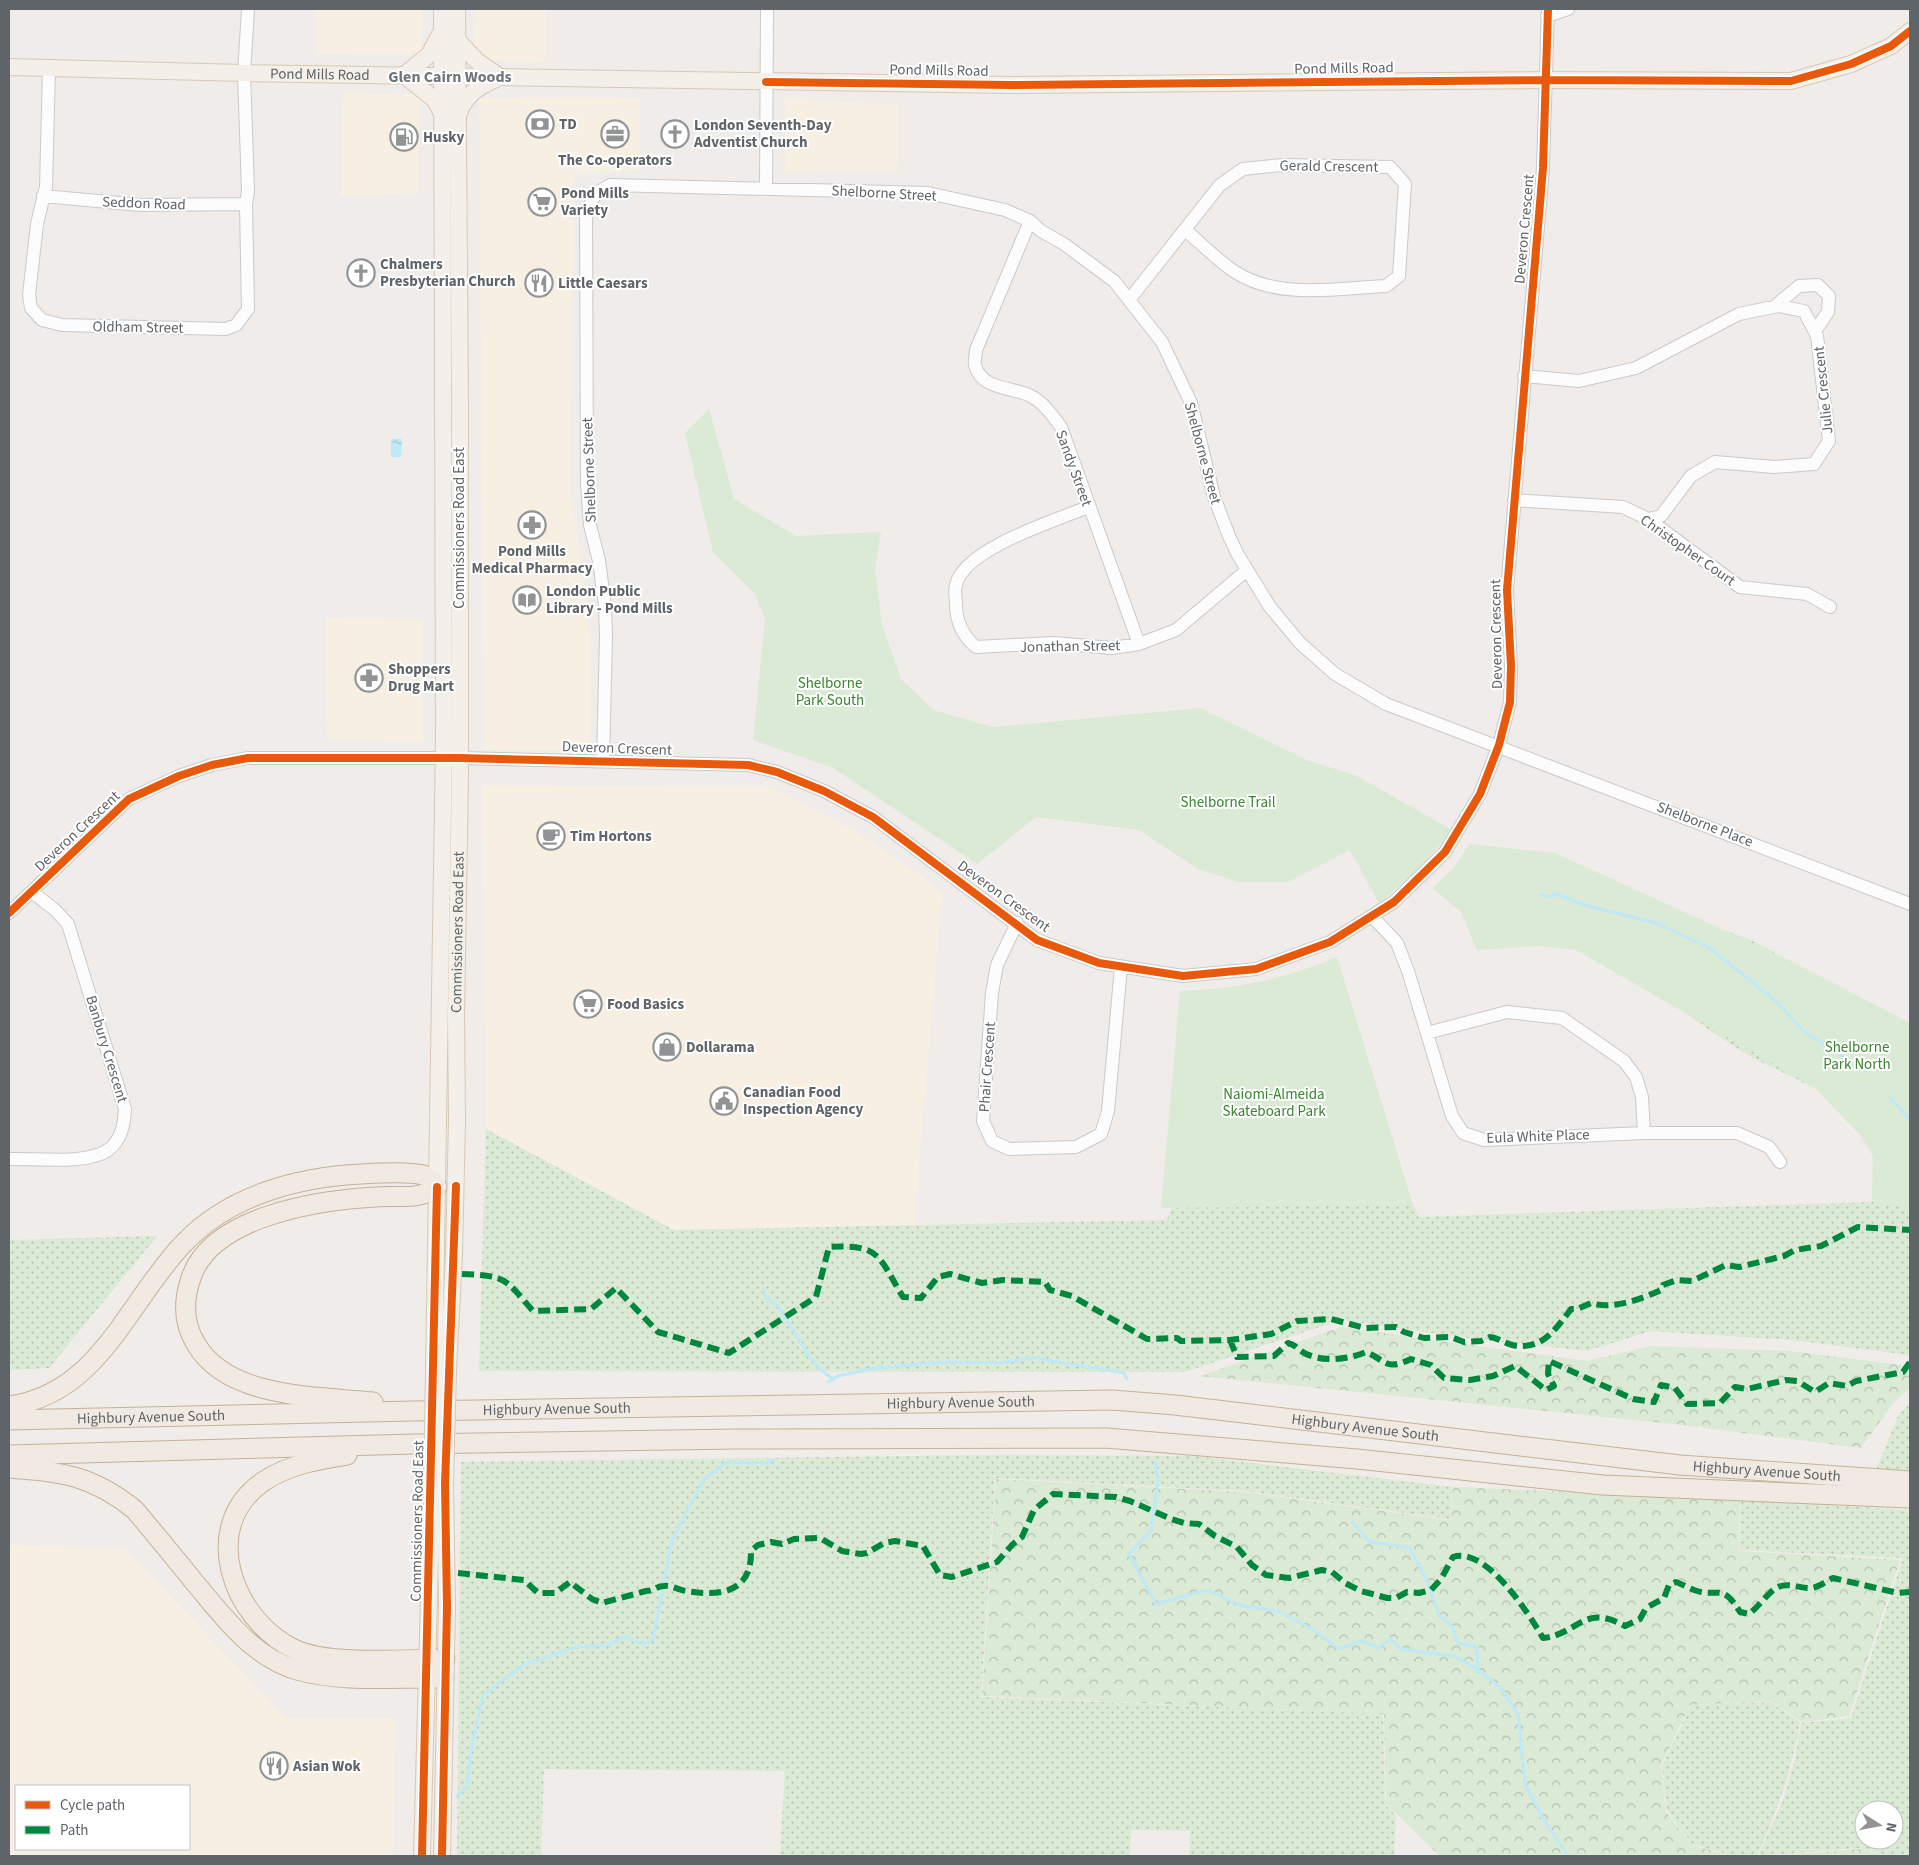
<svg xmlns="http://www.w3.org/2000/svg" width="1919" height="1865" font-family="'Source Sans 3',sans-serif">
	<style>
		.commercial { fill: #f8efe3; fill-rule: evenodd }
		.grass { fill: url(#grass-dots); fill-rule: evenodd }
		.forest { fill: url(#forest-crowns) }
		.park { fill: #daead4 }
		.water { fill: url(#water-ripples) }
		.lines { fill: none; stroke-linecap: round; stroke-linejoin: round }
		.stream { stroke: #bee9f8; stroke-width: 3 }
		.minor-casing { stroke: #cacaca; stroke-width: 14 }
		.major-casing { stroke: #d8c8b6; stroke-width: 18 }
		.highway-casing { stroke: #c7b095; stroke-width: 21 }
		.minor { stroke: #fdfcfc; stroke-width: 12 }
		.major { stroke: #f4f0e9; stroke-width: 16 }
		.highway { stroke: #f1eae2; stroke-width: 19 }
		.major-bridge-casing { stroke: #d8c8b6; stroke-width: 18; stroke-linecap: butt }
		.major-bridge { stroke: #f4f0e9; stroke-width: 16 }
		.quiet { stroke: #00873e; stroke-width: 6; stroke-dasharray: 12 6; stroke-linecap: butt }
		.cycleway-casing { stroke: #fff; stroke-width: 11 }
		.cycleway { stroke: #e8590c; stroke-width: 8 }
		.labels { text-anchor: middle; stroke-width: 4; stroke-linejoin: round; paint-order: stroke }
		.street-label { font-size: 15px; fill: #5e6468; stroke: #fff }
		.poi-label { font-size: 15px; font-weight: bold; fill: #5e6468; stroke: #fff; text-anchor: start }
		.park-label { font-size: 15px; fill: #3a8530; stroke: #fff }
		.neighbourhood-label { font-size: 16px; font-weight: bold; fill: #6f767a; stroke: #fff }
	</style>
	<defs>
		<pattern id="grass-dots" width="8" height="8" patternUnits="userSpaceOnUse" patternTransform="scale(1.25)"><rect width="8" height="8" fill="#daead4"/><path d="M2 2h.1M6 6h.1" fill="none" stroke="#b4c1b0" stroke-width="1.8" stroke-linecap="round"/></pattern>
		<pattern id="forest-crowns" width="20" height="18" patternUnits="userSpaceOnUse" patternTransform="scale(1.25)"><rect width="20" height="18" fill="#daead4"/><path d="M2 6a3 3 0 1 1 6 0M12 15a3 3 0 1 1 6 0" fill="none" stroke="#b4c1b0"/></pattern>
		<pattern id="water-ripples" width="26" height="14" patternUnits="userSpaceOnUse" patternTransform="scale(1.25)"><rect width="26" height="14" fill="#bee9f8"/><path d="M2 4q2-2 4 0t4 0M15 11q2-2 4 0t4 0" fill="none" stroke="#9ec0cd"/></pattern>
	</defs>
	<rect width="100%" height="100%" fill="#efece9"/>
	<!-- commercial -->
	<path class="commercial" d="M316,9H422V53L316,54Z
		M476,9H546L545,62L490,60L474,47Z
		M343,93L420,95L418,193L341,196Z
		M573,97L640,98V170L574,174L570,494L586,587L590,647L591,750H484L479,98Z
		M785,98L898,105L897,171L785,172Z
		M326,618L423,620V742L327,739Z
		M482,785L771,787L855,831L923,877L942,893L915,1212L917,1225L674,1230L486,1129Z
		M9,1545L126,1550L286,1718H396L393,1856H9ZM16,1786H189V1849H16Z"/>
	<!-- grass -->
	<path class="grass" d="M1670,911L1752,940L1907,1027L1910,1032V1355L1792,1340L1650,1331L1587,1351L1460,1337L1340,1320L1185,1372L479,1371L486,1129L674,1230L1167,1220L1180,1184L1382,1143L1419,1217L1872,1202C1873,1176 1878,1143 1859,1121C1830,1090 1788,1077 1752,1057C1708,1032 1668,999 1628,968Z
		M157,1236L49,1368L9,1370V1240Z
		M1910,1403V1472L1876,1470L1898,1416Z
		M982,1455L1194,1456L1452,1487L1450,1519L1244,1491L995,1478L981,1697L1383,1714L1385,1804L1396,1816L1394,1856H1189L1190,1831L1131,1830L1130,1856H780L785,1771L544,1769L541,1856H457L461,1462Z
		M1741,1499L1910,1510V1856H1890L1860,1848L1758,1856L1784,1798L1795,1758L1801,1723L1851,1718L1903,1558L1739,1550ZM1864,1810H1894V1840H1864Z
		M1770,1702L1800,1722C1791,1774 1778,1808 1757,1856H1733L1692,1844L1667,1811L1662,1766L1691,1705Z"/>
	<!-- forest -->
	<path class="forest" d="M1341,1327L1587,1361L1651,1346L1790,1351L1910,1366V1388L1894,1402L1861,1448L1674,1424L1200,1376Z
		M996,1479L1244,1492L1450,1520L1453,1487L1740,1499L1738,1551L1900,1560L1849,1716L1802,1722L1770,1701L1690,1705L1661,1765L1666,1812L1692,1845L1730,1856H1440L1386,1804L1384,1714L982,1696Z
		M1861,1849L1887,1856H1768Z"/>
	<!-- park -->
	<path class="park" d="M709,409L734,499L796,536L881,532L875,569L882,625L901,679L933,710L993,727L1200,708L1309,761L1355,775L1452,830L1423,865L1379,904L1350,850L1288,882H1239L1198,869L1139,830L1036,817L977,864L833,768L753,740L765,619L755,594L713,552L685,433Z
		M1470,844L1555,853L1787,959L1910,1023V1209L1872,1202L1873,1156L1861,1136L1814,1087L1576,950L1539,946L1477,950L1461,912L1433,888L1452,870Z
		M1337,957L1413,1205L1161,1208L1180,991C1234,990 1288,978 1337,957Z"/>
	<!-- water -->
	<path class="water" d="M391,439H402L401,457H391Z"/>
	<g class="lines">
		<!-- stream -->
		<path class="stream" d="M1540,895L1553,897L1554,893L1584,905L1656,923L1708,947L1778,1003L1803,1031L1867,1072
			M1890,1098L1910,1120
			M763,1289L766,1297L779,1307L808,1355L821,1370L833,1379
			M828,1382L838,1376L876,1368L943,1362L997,1363L1034,1358L1124,1373L1127,1379
			M1155,1462L1158,1482L1151,1530L1129,1554L1156,1604L1207,1590L1240,1605L1281,1612L1315,1631L1339,1649L1361,1641L1378,1648L1391,1639L1400,1649L1454,1656L1475,1668L1500,1687L1518,1714L1525,1784L1542,1817L1568,1856
			M1352,1522L1370,1542L1410,1548L1428,1583L1439,1615L1452,1626L1458,1643L1477,1647L1478,1670
			M457,1796L467,1787L471,1749L483,1695L523,1665L576,1647L608,1645L624,1637L644,1644L653,1640L672,1540L704,1479L726,1463H767L774,1460"/>
		<!-- minor casing -->
		<g class="minor-casing">
			<path id="minor" d="M1547,16L1568,9
				M49,69L46,187L37,224L29,295L31,308L42,320L62,325L226,329L236,325L248,309L246,204L248,191L244,73L248,9
				M766,187L767,9
				M43,196L141,205L246,204
				M1030,221L976,350C976,354 974,361 975,365C981,390 1013,387 1031,396C1044,403 1052,415 1061,427L1139,644
				M1129,300L1220,185L1243,169L1282,165L1390,167L1405,184L1399,276L1386,286C1336,288 1279,300 1235,272C1217,260 1201,243 1185,230
				M1774,307L1799,286L1818,285L1829,296L1828,312L1815,331
				M1524,376L1579,381L1636,368L1739,314L1778,306L1804,311L1817,336L1829,441L1814,464L1774,467L1715,462L1691,476L1661,516L1648,519
				M1514,500L1623,507L1648,519L1740,587L1807,594L1830,607
				M1088,507C1057,520 963,549 956,585C954,591 956,598 956,604C956,622 963,636 976,647L1054,643L1112,648L1139,644L1176,630L1247,570
				M603,761L606,637L605,606L599,561L590,525L587,484L586,213L596,193L610,185L928,193L1005,210L1030,221L1041,231L1064,244L1114,281L1162,342L1191,403L1214,497L1229,536L1238,555L1270,607L1300,643L1335,674L1386,704L1910,904
				M9,913L129,799L179,776L212,765L248,758H460L748,765L777,772L824,791L873,817L1037,940L1099,963L1183,976L1256,969L1330,942L1394,902L1445,852L1480,794L1499,745L1510,702L1511,666L1507,590L1543,168L1548,9
				M1373,917L1397,943L1408,971L1452,1116L1463,1133L1484,1140L1644,1133H1737L1769,1147L1780,1162
				M1017,923L997,965L992,993L983,1121L992,1141L1009,1149L1076,1147L1101,1134L1108,1111L1121,967
				M1427,1033L1507,1012L1562,1018L1624,1061L1636,1077L1642,1097L1644,1133
				M9,1159C34,1158 87,1165 108,1150C122,1140 124,1124 125,1109L68,924L55,910L32,892"/>
		</g>
		<!-- major casing -->
		<g class="major-casing">
			<g id="major">
				<path d="M457,40L477,61L500,77"/>
				<path id="s1" d="M9,67L244,73L1011,85L1545,80L1791,81L1851,64L1891,46L1910,31"/>
				<path d="M404,75L429,55L440,34"/>
				<path d="M404,75L435,100L441,112"/>
				<path d="M458,116C463,97 478,86 496,79"/>
				<path id="s2" d="M448,1370L454,1255L457,1120L456,1015L460,774V403L457,9"/>
				<path d="M434,1371L444,744L442,9"/>
				<path d="M422,1856L432,1484"/>
				<path d="M442,1856L447,1606L445,1484"/>
			</g>
		</g>
		<!-- highway casing -->
		<g class="highway-casing">
			<g id="highway">
				<path d="M9,1406C99,1394 127,1303 183,1244C229,1195 298,1177 362,1174C379,1173 407,1171 423,1175C429,1176 433,1182 437,1187C419,1201 398,1195 376,1197C319,1200 211,1216 191,1278C183,1301 183,1323 196,1344C228,1399 317,1396 373,1402"/>
				<path id="s3" d="M9,1420L413,1411L1112,1400L1175,1405L1680,1465L1910,1481"/>
				<path d="M9,1455L415,1444L736,1439L1106,1438L1357,1459L1603,1485L1910,1498"/>
				<path d="M347,1455C320,1459 288,1465 264,1481C198,1526 232,1619 294,1649C329,1666 405,1659 445,1659"/>
				<path d="M9,1468C62,1472 92,1475 135,1510C155,1534 175,1558 195,1583C224,1617 252,1657 297,1670C343,1683 397,1677 444,1678"/>
			</g>
		</g>
		<!-- minor -->
		<use href="#minor" class="minor"/>
		<!-- major -->
		<use href="#major" class="major"/>
		<!-- highway -->
		<use href="#highway" class="highway"/>
		<!-- major-bridge casing -->
		<g class="major-bridge-casing">
			<path id="major-bridge" d="M432,1484L434,1371
				M445,1484L448,1370"/>
		</g>
		<!-- major-bridge -->
		<use href="#major-bridge" class="major-bridge"/>
		<!-- quiet -->
		<path class="quiet" d="M462,1274C508,1276 504,1278 533,1311L591,1309L616,1288L658,1332L729,1353L816,1297L829,1247C881,1244 878,1256 903,1297L921,1298L938,1277L950,1274L982,1283L1003,1280L1045,1282L1050,1290L1072,1296L1147,1339L1177,1338L1181,1341L1230,1340L1271,1334L1297,1321L1331,1319L1365,1328L1396,1327L1404,1332L1424,1338L1451,1337L1464,1342L1481,1341L1490,1337C1498,1338 1504,1343 1512,1345C1542,1351 1555,1330 1571,1309H1577L1591,1303C1613,1310 1641,1299 1661,1290L1663,1285L1677,1280L1692,1281L1726,1265L1739,1267L1784,1256L1795,1250L1821,1246L1858,1227L1910,1230
			M1230,1340L1237,1357L1274,1356L1288,1343C1296,1345 1295,1347 1301,1351C1318,1363 1348,1360 1366,1352C1387,1361 1385,1371 1411,1359L1431,1365L1444,1378L1470,1380L1493,1376L1515,1366L1546,1390L1554,1386L1548,1374L1549,1361L1633,1399L1654,1402L1661,1385L1675,1388L1687,1404L1720,1403L1735,1387L1747,1389L1786,1380L1797,1381L1815,1392L1829,1383L1847,1386L1856,1381L1903,1372L1910,1362
			M458,1573L524,1580L538,1593H555L570,1582L592,1599L602,1603L646,1591C654,1591 656,1586 664,1586C671,1585 679,1590 686,1591C721,1597 752,1592 751,1551L758,1545L771,1542L782,1544L794,1539L820,1538L842,1551L861,1554L867,1553L884,1543L895,1541L923,1546L940,1575L952,1577L997,1562L1013,1544L1022,1537L1034,1510L1053,1494L1116,1497L1130,1501L1171,1519L1184,1523L1199,1524L1215,1536L1237,1547L1252,1565L1266,1575L1289,1578L1322,1570L1332,1572L1345,1583L1361,1591L1387,1598H1396L1407,1592L1419,1593L1431,1590L1441,1579L1453,1557C1486,1546 1529,1614 1543,1638C1579,1634 1583,1603 1625,1626L1640,1619L1646,1608L1664,1598L1669,1585L1676,1582C1682,1584 1688,1588 1694,1590C1719,1599 1721,1581 1740,1612L1749,1614C1758,1607 1764,1598 1772,1591C1784,1580 1797,1588 1810,1588C1818,1588 1826,1581 1833,1578L1898,1593L1910,1592"/>
		<!-- cycleway casing -->
		<g class="cycleway-casing">
			<path id="cycleway" d="M766,82L1011,85L1545,80L1791,81L1851,64L1891,46L1910,31
				M9,913L129,799L179,776L212,765L248,758H460L748,765L777,772L824,791L873,817L1037,940L1099,963L1183,976L1256,969L1330,942L1394,902L1445,852L1480,794L1499,745L1510,702L1511,666L1507,590L1543,168L1548,9
				M422,1856L437,1187
				M442,1856L447,1606L445,1484L456,1186"/>
		</g>
		<!-- cycleway -->
		<use href="#cycleway" class="cycleway"/>
	</g>
	<!-- icons -->
	<defs>
		<g id="bank-ring" transform="scale(1.4375)"><circle r="9.5" fill="#fff" stroke="#919495" stroke-width="1.5"/><path d="M-6-4H6V4H-6ZM0-2.3a2.3 2.3 0 1 0 0 4.6a2.3 2.3 0 1 0 0-4.6Z" fill="#919495"/></g>
		<g id="office-ring" transform="scale(1.4375)"><circle r="9.5" fill="#fff" stroke="#919495" stroke-width="1.5"/><path d="M-6-3h4V-5.5h4V-3h4V5H-6ZM-1-4.5V-3h2v-1.5ZM-6 0V1H6V0Z" fill="#919495"/></g>
		<g id="church-ring" transform="scale(1.4375)"><circle r="9.5" fill="#fff" stroke="#919495" stroke-width="1.5"/><path d="M-1.2-6h2.4v3.5h3.3v2.4h-3.3V6h-2.4V-.1h-3.3v-2.4h3.3Z" fill="#919495"/></g>
		<g id="fuel-ring" transform="scale(1.4375)"><circle r="9.5" fill="#fff" stroke="#919495" stroke-width="1.5"/><path d="M-5.5-6h7V0h2V4h1.3V-2.5L3-4.5l.8-.8L6-3V5H2.5V1h-1V6h-7ZM-4.2-4.7v3.2H.2V-4.7Z" fill="#919495"/></g>
		<g id="supermarket-ring" transform="scale(1.4375)"><circle r="9.5" fill="#fff" stroke="#919495" stroke-width="1.5"/><path d="M-6-5.5h2.5l.6 2H6L4.5 2H-2.5L-4.4-4H-6ZM-1.5 3.2a1.3 1.3 0 1 0 .1 0ZM3 3.2a1.3 1.3 0 1 0 .1 0Z" fill="#919495"/></g>
		<g id="restaurant-ring" transform="scale(1.4375)"><circle r="9.5" fill="#fff" stroke="#919495" stroke-width="1.5"/><path d="M-5-6h1v4h1v-4h1v4h1v-4h1v5L-1.5 .5V6h-2V.5L-5-1ZM5-6V6H3V1.5H1.5Q1.5-4 5-6Z" fill="#919495"/></g>
		<g id="pharmacy-ring" transform="scale(1.4375)"><circle r="9.5" fill="#fff" stroke="#919495" stroke-width="1.5"/><path d="M-2-6h4v4h4v4h-4v4h-4v-4h-4v-4h4Z" fill="#919495"/></g>
		<g id="library-ring" transform="scale(1.4375)"><circle r="9.5" fill="#fff" stroke="#919495" stroke-width="1.5"/><path d="M-6-4Q-3-5.5-.7-3.5V5Q-3 3-6 4ZM6-4Q3-5.5 .7-3.5V5Q3 3 6 4Z" fill="#919495"/></g>
		<g id="cafe-ring" transform="scale(1.4375)"><circle r="9.5" fill="#fff" stroke="#919495" stroke-width="1.5"/><path d="M-5.5-4.5H6V0H3Q3 3.5 0 3.5H-2.5Q-5.5 3.5-5.5 0ZM3-3.2v2h1.7v-2ZM-6 4.5H4V6H-6Z" fill="#919495"/></g>
		<g id="shop-ring" transform="scale(1.4375)"><circle r="9.5" fill="#fff" stroke="#919495" stroke-width="1.5"/><path d="M-5-2.5h2.3a2.7 3.5 0 0 1 5.4 0H5L5.5 6h-11ZM-1.5-2.5h3a1.5 2.3 0 0 0-3 0Z" fill="#919495"/></g>
		<g id="civic-ring" transform="scale(1.4375)"><circle r="9.5" fill="#fff" stroke="#919495" stroke-width="1.5"/><path d="M-.6-6.5H3V-4.5H.6V-3L4-1V1h2V6H-6V1h2V-1L-.6-3ZM-1.2 2.5V6h2.4V2.5Z" fill="#919495"/></g>
	</defs>
	<g fill-rule="evenodd">
		<use href="#bank-ring" x="540" y="124"/>
		<use href="#office-ring" x="615" y="134"/>
		<use href="#church-ring" x="675" y="134"/>
		<use href="#fuel-ring" x="404" y="137"/>
		<use href="#supermarket-ring" x="542" y="202"/>
		<use href="#church-ring" x="361" y="273"/>
		<use href="#restaurant-ring" x="539" y="283"/>
		<use href="#pharmacy-ring" x="532" y="525"/>
		<use href="#library-ring" x="527" y="600"/>
		<use href="#pharmacy-ring" x="369" y="678"/>
		<use href="#cafe-ring" x="551" y="836"/>
		<use href="#supermarket-ring" x="588" y="1004"/>
		<use href="#shop-ring" x="667" y="1047"/>
		<use href="#civic-ring" x="724" y="1101"/>
		<use href="#restaurant-ring" x="274" y="1766"/>
	</g>
	<g class="labels">
		<!-- street labels -->
		<g class="street-label">
			<text transform="translate(1344 68) rotate(-1)" y="5">Pond Mills Road</text>
			<text transform="translate(939 70) rotate(1)" y="5">Pond Mills Road</text>
			<text dy="5" stroke="none"><textPath href="#s1" startOffset="311">Pond Mills Road</textPath></text>
			<text transform="translate(1329 166) rotate(1)" y="5">Gerald Crescent</text>
			<text transform="translate(884 193) rotate(3)" y="5">Shelborne Street</text>
			<text transform="translate(144 203) rotate(2)" y="5">Seddon Road</text>
			<text transform="translate(1524 229) rotate(-85)" y="5">Deveron Crescent</text>
			<text transform="translate(138 327) rotate(1)" y="5">Oldham Street</text>
			<text transform="translate(1823 390) rotate(-96)" y="5">Julie Crescent</text>
			<text transform="translate(1203 453) rotate(75)" y="5">Shelborne Street</text>
			<text transform="translate(1074 468) rotate(70)" y="5">Sandy Street</text>
			<text transform="translate(589 470) rotate(-92)" y="5">Shelborne Street</text>
			<text transform="translate(459 528) rotate(-90)" y="5">Commissioners Road East</text>
			<text transform="translate(1688 550) rotate(35)" y="5">Christopher Court</text>
			<text transform="translate(1496 634) rotate(-91)" y="5">Deveron Crescent</text>
			<text transform="translate(1070 646) rotate(-1)" y="5">Jonathan Street</text>
			<text transform="translate(617 748) rotate(2)" y="5">Deveron Crescent</text>
			<text transform="translate(1705 824) rotate(21)" y="5">Shelborne Place</text>
			<text transform="translate(77 831) rotate(-43)" y="5">Deveron Crescent</text>
			<text transform="translate(1004 896) rotate(36)" y="5">Deveron Crescent</text>
			<text dy="5" stroke="none"><textPath href="#s2" startOffset="438">Commissioners Road East</textPath></text>
			<text transform="translate(107 1049) rotate(73)" y="5">Banbury Crescent</text>
			<text transform="translate(987 1067) rotate(-86)" y="5">Phair Crescent</text>
			<text transform="translate(1538 1136) rotate(-2)" y="5">Eula White Place</text>
			<text dy="5" stroke="none"><textPath href="#s3" startOffset="952">Highbury Avenue South</textPath></text>
			<text dy="5" stroke="none"><textPath href="#s3" startOffset="548">Highbury Avenue South</textPath></text>
			<text dy="5" stroke="none"><textPath href="#s3" startOffset="142">Highbury Avenue South</textPath></text>
			<text dy="5" stroke="none"><textPath href="#s3" startOffset="1358">Highbury Avenue South</textPath></text>
			<text dy="5" stroke="none"><textPath href="#s3" startOffset="1762">Highbury Avenue South</textPath></text>
			<text transform="translate(417 1521) rotate(-89)" y="5">Commissioners Road East</text>
		</g>
		<!-- poi labels -->
		<g class="poi-label">
			<text x="559" y="129">TD</text>
			<text x="694" y="130">London Seventh-Day<tspan x="694" dy="17">Adventist Church</tspan></text>
			<text x="423" y="142">Husky</text>
			<text x="615" y="165" text-anchor="middle">The Co-operators</text>
			<text x="561" y="198">Pond Mills<tspan x="561" dy="17">Variety</tspan></text>
			<text x="380" y="269">Chalmers<tspan x="380" dy="17">Presbyterian Church</tspan></text>
			<text x="558" y="288">Little Caesars</text>
			<text x="532" y="556" text-anchor="middle">Pond Mills<tspan x="532" dy="17">Medical Pharmacy</tspan></text>
			<text x="546" y="596">London Public<tspan x="546" dy="17">Library - Pond Mills</tspan></text>
			<text x="388" y="674">Shoppers<tspan x="388" dy="17">Drug Mart</tspan></text>
			<text x="570" y="841">Tim Hortons</text>
			<text x="607" y="1009">Food Basics</text>
			<text x="686" y="1052">Dollarama</text>
			<text x="743" y="1097">Canadian Food<tspan x="743" dy="17">Inspection Agency</tspan></text>
			<text x="293" y="1771">Asian Wok</text>
		</g>
		<!-- park labels -->
		<g class="park-label">
			<text x="830" y="688">Shelborne<tspan x="830" dy="17">Park South</tspan></text>
			<text x="1228" y="807">Shelborne Trail</text>
			<text x="1857" y="1052">Shelborne<tspan x="1857" dy="17">Park North</tspan></text>
			<text x="1274" y="1099">Naiomi-Almeida<tspan x="1274" dy="17">Skateboard Park</tspan></text>
		</g>
		<!-- neighbourhood labels -->
		<g class="neighbourhood-label">
			<text x="450" y="82">Glen Cairn Woods</text>
		</g>
	</g>
	<!-- border -->
	<rect width="1919" height="1865" fill="none" stroke="#5e6468" stroke-width="20"/>
	<!-- legend -->
	<rect x="15" y="1785" width="175" height="65" fill="#ffffff" stroke="#bfc1c3"/>
	<rect x="25" y="1801" width="25" height="8" fill="#e8590c" stroke="#bfc1c3"/>
	<text x="60" y="1810" font-size="15" fill="#5e6468">Cycle path</text>
	<rect x="25" y="1826" width="25" height="8" fill="#00873e" stroke="#bfc1c3"/>
	<text x="60" y="1835" font-size="15" fill="#5e6468">Path</text>
	<!-- north arrow -->
	<g transform="translate(1879 1825) rotate(101)"><circle r="24" fill="#ffffff" stroke="#bfc1c3"/>
	<path d="M0-4L9 19L0 12L-9 19Z" fill="#919495"/>
	<text y="-8" font-size="14" font-weight="bold" text-anchor="middle" fill="#5e6468">N</text>
	</g>
</svg>
